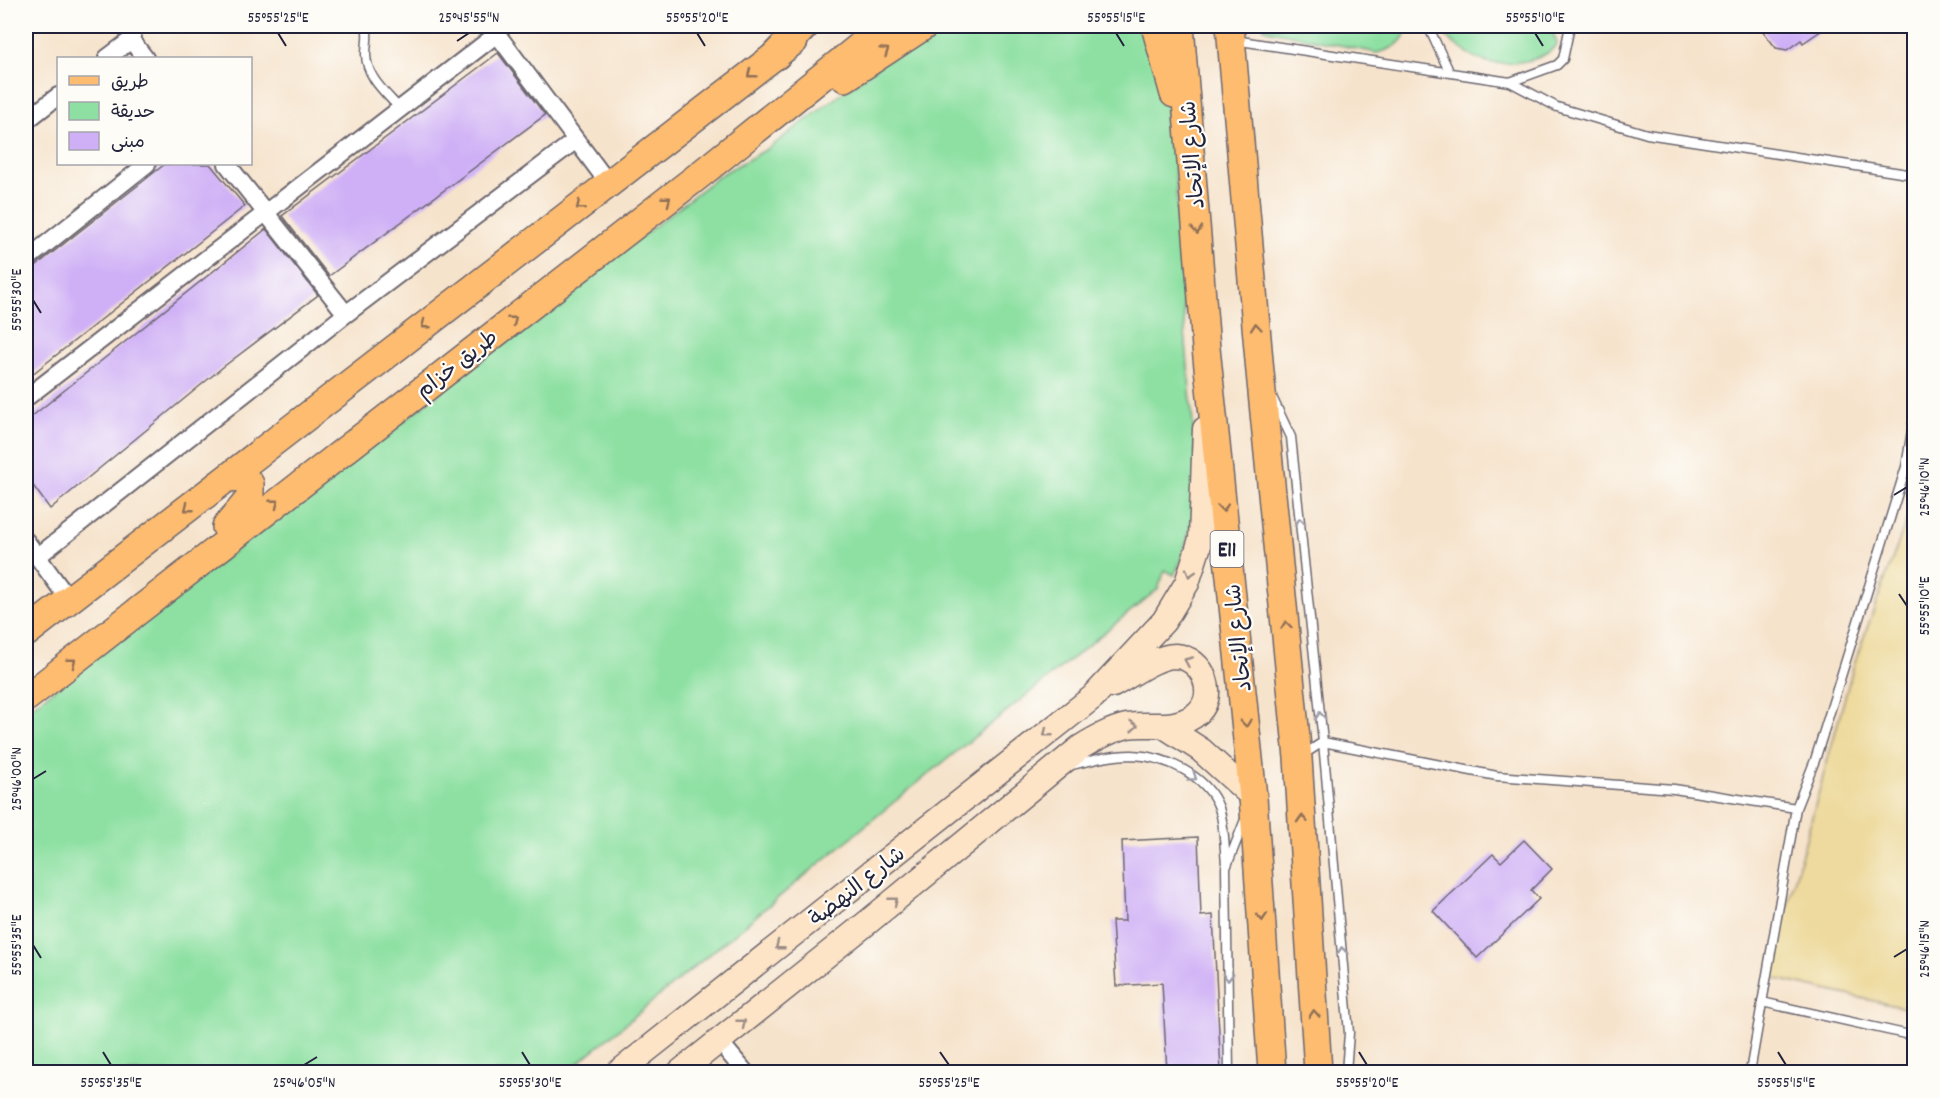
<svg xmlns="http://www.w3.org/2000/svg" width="1940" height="1098" font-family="Dekko,'Playpen Sans Arabic',sans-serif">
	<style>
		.green { fill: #8de0a2; stroke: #58816e; stroke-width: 1.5 }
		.sand { fill: #eeda9e; stroke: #887e6c; stroke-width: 1.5 }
		.building { fill: #cfb0f6 }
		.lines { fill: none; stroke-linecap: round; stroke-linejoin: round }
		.service-casing { stroke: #6c666e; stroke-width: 11 }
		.minor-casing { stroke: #6c666e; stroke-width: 20 }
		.secondary-casing { stroke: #6c666e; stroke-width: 27 }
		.primary-casing { stroke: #6c666e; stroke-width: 30 }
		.trunk-casing { stroke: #6c666e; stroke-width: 32 }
		.service { stroke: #fff; stroke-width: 8 }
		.minor { stroke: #fff; stroke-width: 16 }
		.secondary { stroke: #fee4c6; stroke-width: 24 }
		.primary { stroke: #fdbc70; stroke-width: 27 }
		.trunk { stroke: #fdbc70; stroke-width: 28 }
		.oneway { stroke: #906f56 }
		.oneway2 { stroke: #9c9ca7 }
		.oneway3 { stroke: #9b8d87 }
		.ticks { fill: none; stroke: #22223b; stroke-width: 2 }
		.labels { text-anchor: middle; stroke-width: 4.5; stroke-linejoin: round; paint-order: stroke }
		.shield { fill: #fdfcf7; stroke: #646373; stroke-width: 1.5 }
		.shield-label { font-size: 21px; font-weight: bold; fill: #22223b }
		.street-label { font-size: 22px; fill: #22223b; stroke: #fdfcf7 }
		.neatline { fill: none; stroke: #22223b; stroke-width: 2 }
		.ticks-label { font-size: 15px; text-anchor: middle; fill: #22223b }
	</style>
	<rect width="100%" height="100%" fill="#fdfcf7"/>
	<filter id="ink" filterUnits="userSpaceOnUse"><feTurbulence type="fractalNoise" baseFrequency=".0167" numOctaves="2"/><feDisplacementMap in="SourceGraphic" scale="12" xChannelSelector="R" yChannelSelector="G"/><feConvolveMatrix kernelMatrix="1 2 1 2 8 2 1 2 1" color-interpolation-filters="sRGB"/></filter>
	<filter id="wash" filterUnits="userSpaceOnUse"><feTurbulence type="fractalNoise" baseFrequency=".008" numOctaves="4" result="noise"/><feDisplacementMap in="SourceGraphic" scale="24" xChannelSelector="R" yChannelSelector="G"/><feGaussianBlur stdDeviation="1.35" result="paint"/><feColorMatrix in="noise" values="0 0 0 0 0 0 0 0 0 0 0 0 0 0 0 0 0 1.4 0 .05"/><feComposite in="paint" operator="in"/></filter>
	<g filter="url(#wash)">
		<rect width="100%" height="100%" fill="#f6e3cc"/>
		<!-- green -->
		<path class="green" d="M931,26H1159L1172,125L1185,331L1199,496L1181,561L1174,575L1165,570L1158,589L894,802L567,1072H26V711L557,303L720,175L769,148Z
			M1263,26H1407C1405,43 1393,49 1377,53L1267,30Z
			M1439,26H1550L1557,43C1546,62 1508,66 1487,62C1473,59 1444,39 1439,26Z"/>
		<!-- sand -->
		<path class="sand" d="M1914,500V780L1911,820L1914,843V1010L1768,977L1854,664Z"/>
		<g id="blocks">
			<!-- building -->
			<path class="building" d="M1759,26H1828L1803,43L1801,40L1787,50L1776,48Z
				M498,53L545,115L329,276L282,216Z
				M165,164H210L245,206L26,379V270L33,268Z
				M266,229L318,295L223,367L50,509L26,476V421Z
				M1198,837L1201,916L1213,915L1221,1072H1167L1162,983L1116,986L1112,921H1125L1122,841Z
				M1524,840L1552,869L1531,890L1539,899L1477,958L1433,911L1493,854L1501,862Z"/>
		</g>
	</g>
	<g filter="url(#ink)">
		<use href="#blocks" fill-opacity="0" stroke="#6c666e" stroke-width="1.5"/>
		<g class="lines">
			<!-- service casing -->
			<g class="service-casing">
				<path id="service" d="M366,26C369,35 366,44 366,54C366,77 386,93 400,109
					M1428,26L1449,71
					M1234,40L1510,82L1557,65L1563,59L1570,26
					M1510,82L1557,107L1647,134L1914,175
					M1273,399L1291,437L1323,742L1349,1033L1346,1072
					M1301,756L1323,742L1497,776L1674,789L1796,808
					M1072,765C1092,760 1112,755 1132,755C1165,756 1207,775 1219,808C1225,826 1224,845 1226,864
					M1762,1002L1914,1036
					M1229,1072L1226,868L1246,817
					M1750,1072L1796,808L1815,760L1906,467L1914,418"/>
			</g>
			<!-- minor casing -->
			<g class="minor-casing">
				<path id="minor" d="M134,26L131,40L145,58
					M491,26L609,184
					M107,58L131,40
					M26,121L58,96
					M26,260L147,164
					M346,314L576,140
					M26,398L497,34
					M26,541L69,600
					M37,557L346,314L227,164
					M719,1041L745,1072"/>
			</g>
			<!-- secondary casing -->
			<g class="secondary-casing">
				<path id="secondary" d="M1164,726L1201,750L1253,797
					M619,1072L1093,697L1164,621L1187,583L1201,539L1205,429
					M680,1072L868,922L1081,747C1096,738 1110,730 1127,726C1151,722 1171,731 1194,716C1220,698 1204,657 1175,656C1156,656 1130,676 1113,685"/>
			</g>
			<!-- primary casing -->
			<g class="primary-casing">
				<path id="primary" d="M1155,26L1174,94
					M1180,26L1206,348L1253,797L1272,1072
					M1230,26L1260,372L1298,758L1318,1072
					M845,78L924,26
					M226,527L250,498V484L244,477L227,478
					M26,633L794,41
					M26,698L697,177L885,26"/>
			</g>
			<!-- trunk casing -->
			<g class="trunk-casing">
				<path id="trunk" d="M776,55L804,26"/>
			</g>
			<!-- service -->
			<use href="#service" class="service"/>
			<!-- minor -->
			<use href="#minor" class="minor"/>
			<!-- secondary -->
			<use href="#secondary" class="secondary"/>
			<!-- primary -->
			<use href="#primary" class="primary"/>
			<!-- trunk -->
			<use href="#trunk" class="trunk"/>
		</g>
		<!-- one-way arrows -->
		<defs><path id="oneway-chevron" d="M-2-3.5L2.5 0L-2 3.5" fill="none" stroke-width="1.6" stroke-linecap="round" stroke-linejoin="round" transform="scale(1.5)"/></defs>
		<g class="oneway">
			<use href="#oneway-chevron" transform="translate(885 51) rotate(-34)"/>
			<use href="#oneway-chevron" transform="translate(751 74) rotate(142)"/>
			<use href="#oneway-chevron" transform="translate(667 200) rotate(-38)"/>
			<use href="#oneway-chevron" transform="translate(580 206) rotate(142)"/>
			<use href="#oneway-chevron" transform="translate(1197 230) rotate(85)"/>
			<use href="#oneway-chevron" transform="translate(513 320) rotate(-38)"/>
			<use href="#oneway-chevron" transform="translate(425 325) rotate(142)"/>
			<use href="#oneway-chevron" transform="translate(1256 327) rotate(-95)"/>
			<use href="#oneway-chevron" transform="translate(275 503) rotate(-38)"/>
			<use href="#oneway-chevron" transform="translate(188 508) rotate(142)"/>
			<use href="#oneway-chevron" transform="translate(1223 508) rotate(84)"/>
			<use href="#oneway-chevron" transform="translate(1286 625) rotate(-96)"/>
			<use href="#oneway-chevron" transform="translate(72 662) rotate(-38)"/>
			<use href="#oneway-chevron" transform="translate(1246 723) rotate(84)"/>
			<use href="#oneway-chevron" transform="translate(1302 819) rotate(-93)"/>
			<use href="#oneway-chevron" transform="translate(1262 917) rotate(86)"/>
			<use href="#oneway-chevron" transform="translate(1314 1014) rotate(-94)"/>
		</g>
		<g class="oneway2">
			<use href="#oneway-chevron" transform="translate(1300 522) rotate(-96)"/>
			<use href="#oneway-chevron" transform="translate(1320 716) rotate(-96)"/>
			<use href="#oneway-chevron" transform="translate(1193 777) rotate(35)"/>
			<use href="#oneway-chevron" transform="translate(1342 951) rotate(-95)"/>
			<use href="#oneway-chevron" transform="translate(1228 977) rotate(89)"/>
		</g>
		<g class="oneway3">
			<use href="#oneway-chevron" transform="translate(1190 573) rotate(108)"/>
			<use href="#oneway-chevron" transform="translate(1188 661) rotate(-156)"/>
			<use href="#oneway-chevron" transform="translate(1134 726) rotate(-5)"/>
			<use href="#oneway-chevron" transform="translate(1047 733) rotate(142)"/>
			<use href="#oneway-chevron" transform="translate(894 901) rotate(-39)"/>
			<use href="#oneway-chevron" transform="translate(779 946) rotate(142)"/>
			<use href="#oneway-chevron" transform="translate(742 1023) rotate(-39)"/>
		</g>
	</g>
	<!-- ticks -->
	<path class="ticks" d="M278,33L286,46M697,33L705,46M1116,33L1124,46M1535,33L1543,46M457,41L469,33M33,300L41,313M1894,495L1907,487M1899,594L1907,606M33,779L46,771M33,945L41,958M1894,957L1907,949M103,1052L111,1065M522,1052L530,1065M940,1052L949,1065M1359,1052L1367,1065M1778,1052L1786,1065M304,1065L317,1057"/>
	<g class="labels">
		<!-- shield labels -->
		<rect class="shield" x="1210.5" y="531" width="33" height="36" rx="4.5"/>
		<g class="shield-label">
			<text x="1227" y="556">E11</text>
		</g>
		<!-- street labels -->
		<g class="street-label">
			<text transform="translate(1191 155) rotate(-95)" y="8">شارع الإتحاد</text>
			<text transform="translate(456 363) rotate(-38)" y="8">طريق خزام</text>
			<text transform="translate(1237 638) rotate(-96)" y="8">شارع الإتحاد</text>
			<text transform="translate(856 885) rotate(-38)" y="8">شارع النهضة</text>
		</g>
	</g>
	<!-- margin -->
	<rect width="1940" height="1098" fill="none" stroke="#fdfcf7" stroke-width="66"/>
	<!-- legend -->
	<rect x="57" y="57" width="195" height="108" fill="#fdfcf7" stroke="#a5a5ac" stroke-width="1.5"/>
	<rect x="69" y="76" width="30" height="9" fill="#fdbc70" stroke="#a5a5ac" stroke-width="1.5"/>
	<text x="111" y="87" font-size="18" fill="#22223b">طريق</text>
	<rect x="69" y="102" width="30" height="18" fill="#8de0a2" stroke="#a5a5ac" stroke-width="1.5"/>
	<text x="111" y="117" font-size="18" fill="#22223b">حديقة</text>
	<rect x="69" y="132" width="30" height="18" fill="#cfb0f6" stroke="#a5a5ac" stroke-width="1.5"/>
	<text x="111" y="147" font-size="18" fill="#22223b">مبنى</text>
	<rect x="33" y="33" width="1874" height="1032" class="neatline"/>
	<g class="ticks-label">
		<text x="278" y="22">55°55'25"E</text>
		<text x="469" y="22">25°45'55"N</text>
		<text x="697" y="22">55°55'20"E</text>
		<text x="1116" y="22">55°55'15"E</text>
		<text x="1535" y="22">55°55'10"E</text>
		<text transform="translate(16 300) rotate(-90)" y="5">55°55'30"E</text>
		<text transform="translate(1924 487) rotate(-90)" y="5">25°46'10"N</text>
		<text transform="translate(1924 606) rotate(-90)" y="5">55°55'10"E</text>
		<text transform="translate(16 779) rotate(-90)" y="5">25°46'00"N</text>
		<text transform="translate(16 945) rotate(-90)" y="5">55°55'35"E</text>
		<text transform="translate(1924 949) rotate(-90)" y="5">25°46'15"N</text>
		<text x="111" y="1087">55°55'35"E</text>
		<text x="304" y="1087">25°46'05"N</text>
		<text x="530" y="1087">55°55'30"E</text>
		<text x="949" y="1087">55°55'25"E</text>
		<text x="1367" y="1087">55°55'20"E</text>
		<text x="1786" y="1087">55°55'15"E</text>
	</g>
</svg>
